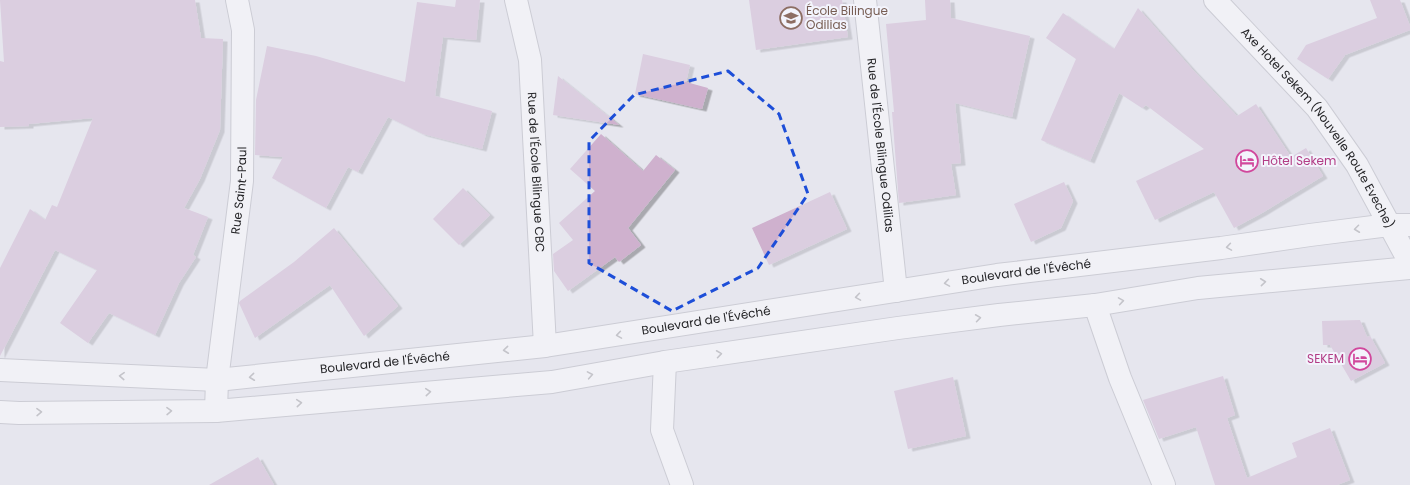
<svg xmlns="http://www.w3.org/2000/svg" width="1410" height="485" font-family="Poppins,sans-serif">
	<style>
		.building { fill: #cfb1ce; filter: url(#shadow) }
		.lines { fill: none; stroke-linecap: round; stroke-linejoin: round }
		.minor-casing { stroke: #adaeb5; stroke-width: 24 }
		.major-casing { stroke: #adaeb5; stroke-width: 24 }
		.minor { stroke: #fff; stroke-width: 22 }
		.major { stroke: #fff; stroke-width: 22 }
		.oneway { stroke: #9c9c9e }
		.marked { fill: none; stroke: #1d4ed8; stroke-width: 3; stroke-dasharray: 8 5; stroke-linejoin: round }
		.labels { text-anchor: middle; stroke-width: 4; stroke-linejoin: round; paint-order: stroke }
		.education-label { font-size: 12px; fill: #785e54; stroke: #f3f4fc; text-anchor: start }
		.street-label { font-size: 12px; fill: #242427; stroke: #f3f4fc }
		.hotel-label { font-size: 12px; fill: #b23c85; stroke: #f3f4fc; text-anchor: start }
	</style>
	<defs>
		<filter id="shadow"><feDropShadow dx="4.5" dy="2.5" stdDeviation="0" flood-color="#0004"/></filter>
	</defs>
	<rect width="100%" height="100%" fill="#e6e6ee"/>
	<!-- building -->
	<path class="building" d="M0,0H195L201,38L223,39L220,130L200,179L184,208L208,217L193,255L196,257L179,283L155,335L109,313L88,343L60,323L97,270L55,250L0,356V268L30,209L45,220L52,205L57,207L93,118L29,124V126L0,127V61L4,62Z
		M456,0H480L476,40L443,37L435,96L492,111L482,149L423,134L388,117L358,172L348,167L326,208L272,178L283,157L255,155L256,100L267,46L316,56L405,82L417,2L455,7Z
		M749,0H842L848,37L756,50Z
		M925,0H950L951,18L1030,36L1012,117L955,103L961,163L951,164L956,195L899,203L892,112H894L886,24L926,20Z
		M1370,0H1400L1410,26V30L1345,55L1328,79L1297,59L1306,45L1377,18Z
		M1138,8L1192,69L1237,116L1256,104L1291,157L1306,148L1323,176L1262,213L1234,228L1214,192L1155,220L1136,181L1204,149L1146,105L1142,108L1119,93L1090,161L1041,140L1076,59L1046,38L1063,13L1114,49Z
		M643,54L690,65L686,82L708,88L702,109L635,94Z
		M558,76L619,125L553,115Z
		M601,134L643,171L656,155L675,170L628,228L641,245L619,262L615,257L568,291L554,271L553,254L573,240L559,223L595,191L570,169Z
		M1064,182L1073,201L1061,228L1031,242L1014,204Z
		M463,188L490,215L459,245L433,219Z
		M830,192L847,229L769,265L752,228Z
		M334,228L398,306L364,336L330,285L255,338L239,303L240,301L294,262Z
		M1360,320L1367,337L1370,336L1385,363L1351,381L1330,345H1323L1322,321Z
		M1223,376L1235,415L1227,418L1247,478L1297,457L1292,443L1330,428L1350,480L1337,485H1215L1196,427L1159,439L1143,400Z
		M953,377L966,436L908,449L894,391Z
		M258,457L274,485H209Z"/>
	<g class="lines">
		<!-- minor casing -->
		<g class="minor-casing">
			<g id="minor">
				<path id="s1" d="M516,0L530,60L545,346"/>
				<path id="s2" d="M865,0L896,291"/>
				<path id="s3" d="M1215,0L1317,108L1357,165L1410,263"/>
				<path d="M1095,305L1120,378L1164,485"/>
				<path d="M665,362L662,430L682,485"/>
				<path id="s4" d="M216,411L217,380L242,181L243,30L237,0"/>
			</g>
		</g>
		<!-- major casing -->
		<g class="major-casing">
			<g id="major">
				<path id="s5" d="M0,370L217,380L545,346L997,275L1221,248L1310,235L1389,225H1410"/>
				<path d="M0,412L19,413L216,411L552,382L665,362L898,328L999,315L1095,305L1198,288L1410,268"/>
			</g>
		</g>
		<!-- minor -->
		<use href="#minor" class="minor"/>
		<!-- major -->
		<use href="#major" class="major"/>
	</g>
	<!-- one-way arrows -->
	<defs><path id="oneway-chevron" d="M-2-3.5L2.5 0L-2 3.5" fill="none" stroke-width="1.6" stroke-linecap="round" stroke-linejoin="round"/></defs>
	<g class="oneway">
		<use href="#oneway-chevron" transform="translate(1357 229) rotate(173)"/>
		<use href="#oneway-chevron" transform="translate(1229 247) rotate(171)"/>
		<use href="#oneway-chevron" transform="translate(1263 282) rotate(-6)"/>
		<use href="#oneway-chevron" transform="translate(947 283) rotate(171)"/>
		<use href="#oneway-chevron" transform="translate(858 297) rotate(171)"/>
		<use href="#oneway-chevron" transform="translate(1121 301) rotate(-9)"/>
		<use href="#oneway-chevron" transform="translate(978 318) rotate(-8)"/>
		<use href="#oneway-chevron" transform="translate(619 335) rotate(171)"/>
		<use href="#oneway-chevron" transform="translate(506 350) rotate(174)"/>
		<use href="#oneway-chevron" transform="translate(719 354) rotate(-8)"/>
		<use href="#oneway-chevron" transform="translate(590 375) rotate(-10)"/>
		<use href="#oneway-chevron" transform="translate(122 376) rotate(-177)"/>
		<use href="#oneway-chevron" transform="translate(252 377) rotate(174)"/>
		<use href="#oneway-chevron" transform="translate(428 392) rotate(-5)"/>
		<use href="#oneway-chevron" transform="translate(299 403) rotate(-5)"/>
		<use href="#oneway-chevron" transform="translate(169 411) rotate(-1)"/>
		<use href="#oneway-chevron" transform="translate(39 412) rotate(-1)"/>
	</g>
	<!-- marked area -->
	<path d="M0 0H1410V485H0ZM728,71L779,114L808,194L758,268L672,311L589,263V141L634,95Z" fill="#e6e6ee" fill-opacity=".55" fill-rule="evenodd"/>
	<path class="marked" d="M728,71L779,114L808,194L758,268L672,311L589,263V141L634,95Z"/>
	<!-- icons -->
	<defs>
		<g id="school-ring" transform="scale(1.15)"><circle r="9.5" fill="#f3f4fc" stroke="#8d6e63" stroke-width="1.5"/><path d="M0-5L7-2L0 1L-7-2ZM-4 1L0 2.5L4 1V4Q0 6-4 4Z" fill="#8d6e63"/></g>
		<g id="hotel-ring" transform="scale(1.15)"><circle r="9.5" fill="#f3f4fc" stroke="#d1479c" stroke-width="1.5"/><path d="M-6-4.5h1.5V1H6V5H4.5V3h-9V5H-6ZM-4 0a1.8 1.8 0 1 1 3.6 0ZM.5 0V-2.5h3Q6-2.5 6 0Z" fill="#d1479c"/></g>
	</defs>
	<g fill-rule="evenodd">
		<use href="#school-ring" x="791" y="18"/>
		<use href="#hotel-ring" x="1247" y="161"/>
		<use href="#hotel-ring" x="1360" y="359"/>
	</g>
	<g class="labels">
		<!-- education labels -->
		<g class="education-label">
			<text x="806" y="15">École Bilingue<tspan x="806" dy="14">Odilias</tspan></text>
		</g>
		<!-- street labels -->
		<g class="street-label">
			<text dy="4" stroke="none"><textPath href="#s3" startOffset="165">Axe Hotel Sekem (Nouvelle Route Eveche)</textPath></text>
			<text dy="4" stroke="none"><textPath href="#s2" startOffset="146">Rue de l'École Bilingue Odilias</textPath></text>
			<text dy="4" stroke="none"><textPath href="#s1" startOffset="174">Rue de l'École Bilingue CBC</textPath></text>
			<text dy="4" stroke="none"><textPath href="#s4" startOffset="222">Rue Saint-Paul</textPath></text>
			<text dy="4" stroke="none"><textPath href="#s5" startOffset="1034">Boulevard de l'Évêché</textPath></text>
			<text dy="4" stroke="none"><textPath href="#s5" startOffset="710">Boulevard de l'Évêché</textPath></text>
			<text dy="4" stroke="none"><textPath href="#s5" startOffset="386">Boulevard de l'Évêché</textPath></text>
		</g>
		<!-- hotel labels -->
		<g class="hotel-label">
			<text x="1262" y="165">Hôtel Sekem</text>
			<text x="1344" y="363" text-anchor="end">SEKEM</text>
		</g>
	</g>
</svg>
